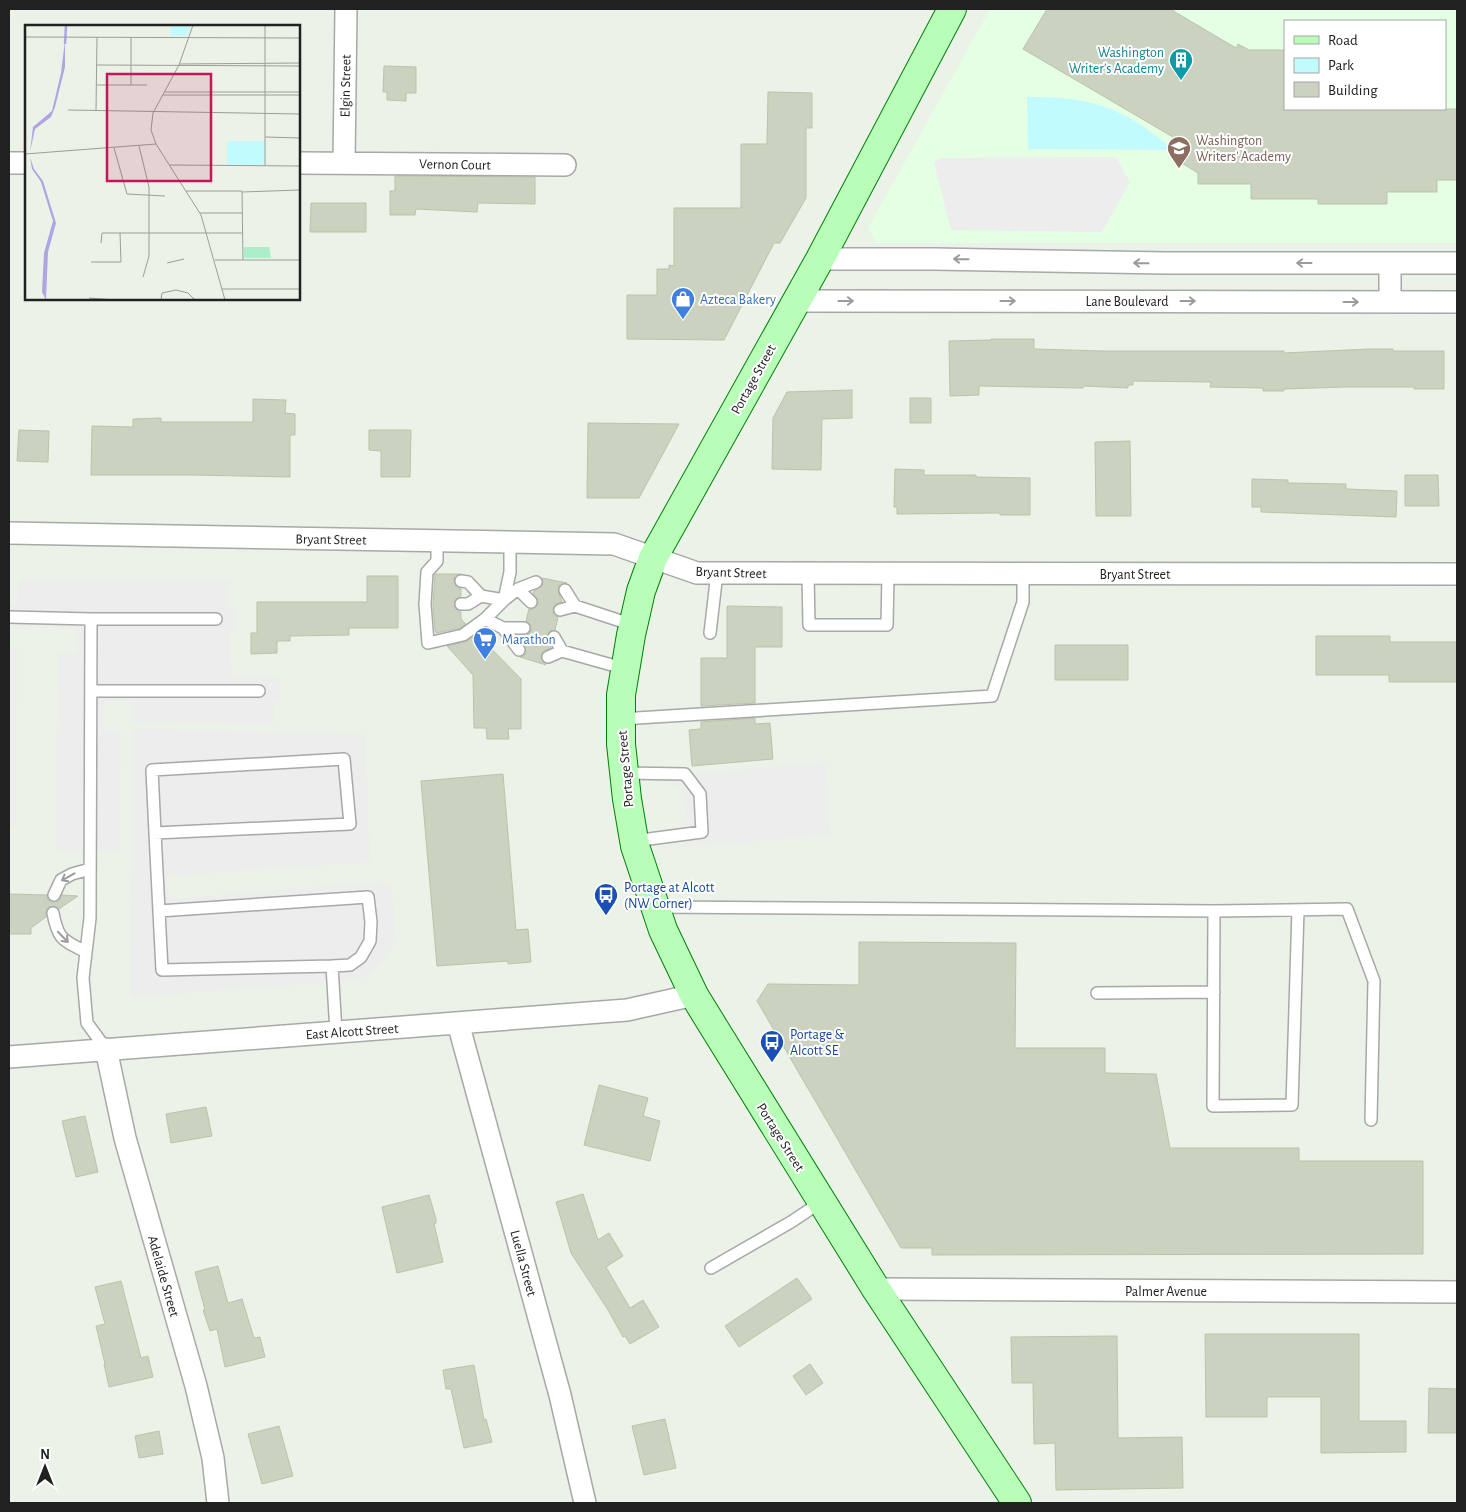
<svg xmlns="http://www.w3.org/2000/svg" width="1466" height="1512" font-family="'Alegreya Sans',sans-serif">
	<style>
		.education { fill: #e4ffe3; fill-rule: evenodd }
		.park { fill: #c2fbfe }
		.parking { fill: #ededed }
		.building { fill: #cbd2bf; stroke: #b9c5a8 }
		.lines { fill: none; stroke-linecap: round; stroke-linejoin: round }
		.lane-casing { stroke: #a8a8a8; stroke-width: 14 }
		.street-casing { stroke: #a8a8a8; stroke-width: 24 }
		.secondary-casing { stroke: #008009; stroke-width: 30 }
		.lane { stroke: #fff; stroke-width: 11 }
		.street { stroke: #fff; stroke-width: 21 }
		.secondary { stroke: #b8feb9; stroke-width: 28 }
		.oneway { stroke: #9b9b9b }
		.labels { text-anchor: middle; stroke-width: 4; stroke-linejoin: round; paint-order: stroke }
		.culture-label { font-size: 14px; fill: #0d838f; stroke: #fff; text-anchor: end }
		.street-label { font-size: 14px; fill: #212121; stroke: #fff }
		.education-label { font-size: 14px; fill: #785e54; stroke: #fff; text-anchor: start }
		.shop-label { font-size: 14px; fill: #366cbe; stroke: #fff; text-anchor: start }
		.transit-label { font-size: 14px; fill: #164399; stroke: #fff; text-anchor: start }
		.inset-river { fill: none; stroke: #b0a4e2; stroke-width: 2.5 }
		.inset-road { fill: none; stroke: #9a9e98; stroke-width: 1 }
		.view { fill: #c2185b; fill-opacity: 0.15; stroke: #c2185b; stroke-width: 2.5 }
		.inset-edge { fill: none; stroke: #212121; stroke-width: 2.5 }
	</style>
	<rect width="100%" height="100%" fill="#ebf2e7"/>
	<!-- education -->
	<path class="education" d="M990,9H1457V243H876L868,228ZM1285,21H1445V109H1285Z"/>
	<!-- park -->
	<path class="park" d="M1027,97C1092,96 1124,108 1174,150L1028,149Z"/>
	<!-- parking -->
	<path class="parking" d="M1116,157L1130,182L1102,232L951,230L934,163L940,158Z
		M19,580L229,581L226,606L237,608L236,630H230L231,676L279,678L280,702H274L273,725L132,722L133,701H104V731H121L120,850L56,852L58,654L78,653L76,628H9V603H18Z
		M9,648H17L16,826H9Z
		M132,728L365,735L370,862L177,875L165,877L170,899L383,882L392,885L395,943L383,962L360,980L130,997Z
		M825,762L830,835L685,847L681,826L688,823L681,786H674L672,770L689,768L690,774H697Z"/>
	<!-- building -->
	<path class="building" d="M1047,9H1170L1236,48L1238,44L1249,50H1285V109H1457V180H1437V192H1387V204H1318V199H1251V184H1198V173L1172,157L1178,140L1023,49Z
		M384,66L416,67V93H406V101L387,100V92H383Z
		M768,92L812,93V128H806V198L780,243H774L724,340L627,339V295H657V269H669V265L674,266V208H741V144H767Z
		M395,176L535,177V204L478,203L477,212L416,209L415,215H390V191H395Z
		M311,203H366V232H310Z
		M991,339H1034V349L1104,351H1284V353L1368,349H1393V351H1444V389H1414V387H1345L1284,389V391H1263V388L1210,387L1211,382L1133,381V385H1128V388L1083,386V388L979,386V395L950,396L949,341L991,340Z
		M852,390V418L822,419L821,470L772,469L773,418L787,392Z
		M910,398H931V423H910Z
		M253,399L286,400L285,413L295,414V435H290V477L194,475H91L92,426L133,427V419L161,418V422H253Z
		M588,423L679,424L639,498H587Z
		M19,430L49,431L48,462L17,461Z
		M369,430H411L410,477H381V451L369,450Z
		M1130,441L1131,516H1096L1095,442Z
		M895,469L924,470V475H976V477L1030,478V515H1000V513L897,514V507H894Z
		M1405,475H1438L1439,506H1405Z
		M1252,479L1288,480V483L1346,484V489L1397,491L1396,517L1261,512V507H1252Z
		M435,574H461L455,576L454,580L456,587L461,589V596L455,600L454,607L457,610L461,612V619L466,624L460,628L436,633L435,631L433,604Z
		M367,576H398V628H349V635L290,636V641H277V653L251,654V633H257V602H367Z
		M542,578L567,583H561L559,586L558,591L562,602L555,604L553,609L554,615L558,617L555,630L550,631L547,636L551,648L542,652L541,656V660L546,665L520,657L524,656L526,653L525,646L521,640L522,636L527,635L531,631V625L526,621L529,609H533L538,604V600L533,594L534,591L542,586L543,583Z
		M727,606L782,607V647H755V703L701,706V658H727Z
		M477,634L521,679V729H508L509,739H487L486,728H474L473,675L447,646L465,642Z
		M1316,636H1390V642H1457V682H1389V675H1316Z
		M1055,645H1128V680H1055Z
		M755,718V724L770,723L773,759L692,766L689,730L701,729V722Z
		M503,774L516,930L528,929L531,962L508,964V961L437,966L421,781Z
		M9,894L47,895L48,900L54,902L59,901L62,895L78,896L59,909L55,906L48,907L46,911V917L31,928V934H9Z
		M859,942L1016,943L1015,1048H1105V1073L1156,1074L1170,1148H1299V1161H1423V1254L932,1255V1248H901L757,1001L768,984L859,985Z
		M599,1085L648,1098L643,1116L660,1121L650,1161L584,1145Z
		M206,1107L212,1136L171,1143L166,1114Z
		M85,1116L98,1172L76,1177L62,1121Z
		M583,1194L598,1240L609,1233L623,1256L606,1267L630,1308L643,1300L659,1327L630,1344L625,1336L623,1337L608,1310L571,1253L556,1202Z
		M429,1195L436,1219V1223L434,1224L443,1262L397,1273L382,1207Z
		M218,1266L228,1303L242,1299L254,1338L260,1337L265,1357L225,1367L217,1329L210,1331L203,1310H205L195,1272Z
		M797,1278L812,1299L739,1347L725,1326Z
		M121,1281L141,1358L148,1356L153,1377L109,1387L104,1364H105L96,1326L105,1324L95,1287Z
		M1205,1334H1359V1421H1406V1452L1321,1453V1397H1267V1417H1206Z
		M1117,1336L1118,1438L1182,1437L1183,1488L1056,1490L1055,1443L1034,1444L1033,1383H1012L1011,1337Z
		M810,1364L823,1383L806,1395L793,1376Z
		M474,1365L484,1420L486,1419L492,1442L464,1448L451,1389H446L443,1370Z
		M1429,1388L1457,1389V1433H1428Z
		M665,1419L676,1468L644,1475L632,1426Z
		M279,1426L293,1476L262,1484L248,1434Z
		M159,1431L163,1454L139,1458L135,1436Z"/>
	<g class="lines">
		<!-- lane casing -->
		<g class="lane-casing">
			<path id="lane" d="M437,541V561L427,572L425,604L428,643L463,635L485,619L504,600L510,572V541
				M808,574L809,625H887L888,574
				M461,581L468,582L481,596L504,600L518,589L536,582
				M518,589L531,602
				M565,590L575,606L633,625
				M461,604H468L481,596
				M560,610L575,606
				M9,617L91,619L90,918L83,978L87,1023L106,1049
				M91,619H216
				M485,619L503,628H524
				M503,628L519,650
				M710,633L717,573
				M554,637L562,651
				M548,657L562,651L626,669
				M91,691H259
				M621,719L992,696L1023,602V575
				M624,773L685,774L700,794L702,832L634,841
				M155,833L152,770L344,759L350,824L155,833L162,970L332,966L336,1032
				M54,895L61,880L72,874L90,869
				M655,907L1214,911L1347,909L1374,981L1371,1120
				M159,911L368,897L371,922L370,941L361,957L350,965L332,966
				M1214,911L1213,1106L1292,1105L1298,910
				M53,913C58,940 63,940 86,952
				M1097,993L1214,992
				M711,1268L791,1222L821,1202"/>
		</g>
		<!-- street casing -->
		<g class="street-casing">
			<path id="street" d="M9,163H26
				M299,163L565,165
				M344,163L346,9
				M820,259H934L1166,263H1457
				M1390,263V302
				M797,301L1457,302
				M9,533L614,544L697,573L1457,574
				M458,1023L560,1395L585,1503
				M106,1049L125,1138L196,1386L213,1458L218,1503
				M9,1057L627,1010L694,995
				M876,1289L1457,1292"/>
		</g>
		<!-- secondary casing -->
		<g class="secondary-casing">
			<path id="secondary" d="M952,9L820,259L653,558L641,591L631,635L621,695V744L627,799L635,846L663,930L694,995L713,1026L876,1289L1017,1503"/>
		</g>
		<!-- lane -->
		<use href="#lane" class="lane"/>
		<!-- street -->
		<use href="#street" class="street"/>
		<!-- secondary -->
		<use href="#secondary" class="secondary"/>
	</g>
	<!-- one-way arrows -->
	<defs><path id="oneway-shaft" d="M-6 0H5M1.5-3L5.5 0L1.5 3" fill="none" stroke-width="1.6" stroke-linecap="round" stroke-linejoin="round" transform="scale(1.25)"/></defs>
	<g class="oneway">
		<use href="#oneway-shaft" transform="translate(961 259) rotate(-179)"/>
		<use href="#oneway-shaft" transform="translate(1141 263) rotate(-179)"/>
		<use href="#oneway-shaft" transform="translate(1304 263) rotate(180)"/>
		<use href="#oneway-shaft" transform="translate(846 301)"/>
		<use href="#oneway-shaft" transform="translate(1008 301)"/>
		<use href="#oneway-shaft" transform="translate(1188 301)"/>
		<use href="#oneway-shaft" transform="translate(1351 302)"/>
		<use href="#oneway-shaft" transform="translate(68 877) rotate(151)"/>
		<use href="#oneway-shaft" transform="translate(63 937) rotate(46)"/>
	</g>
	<!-- icons -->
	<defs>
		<g id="building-pin" transform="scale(1.25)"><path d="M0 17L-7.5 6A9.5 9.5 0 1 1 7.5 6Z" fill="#0f9aa8" stroke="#fff"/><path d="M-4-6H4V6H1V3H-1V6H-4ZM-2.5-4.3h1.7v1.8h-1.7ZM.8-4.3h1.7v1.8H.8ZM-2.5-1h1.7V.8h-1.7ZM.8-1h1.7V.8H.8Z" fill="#fff"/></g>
		<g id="school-pin" transform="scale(1.25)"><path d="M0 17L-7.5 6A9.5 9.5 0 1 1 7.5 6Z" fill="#8d6e63" stroke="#fff"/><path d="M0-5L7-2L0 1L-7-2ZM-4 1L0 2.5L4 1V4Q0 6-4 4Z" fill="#fff"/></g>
		<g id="shop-pin" transform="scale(1.25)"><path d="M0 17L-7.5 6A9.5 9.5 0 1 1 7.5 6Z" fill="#3f7fe0" stroke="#fff"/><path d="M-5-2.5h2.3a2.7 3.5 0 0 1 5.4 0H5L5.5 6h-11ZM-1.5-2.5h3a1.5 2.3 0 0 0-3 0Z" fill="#fff"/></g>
		<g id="supermarket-pin" transform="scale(1.25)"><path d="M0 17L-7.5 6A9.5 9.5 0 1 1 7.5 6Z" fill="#3f7fe0" stroke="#fff"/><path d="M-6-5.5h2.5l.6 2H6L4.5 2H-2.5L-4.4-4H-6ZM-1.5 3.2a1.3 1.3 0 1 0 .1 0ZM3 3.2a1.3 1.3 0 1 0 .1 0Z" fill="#fff"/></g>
		<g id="bus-pin" transform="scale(1.25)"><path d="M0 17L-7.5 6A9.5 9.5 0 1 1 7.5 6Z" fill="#1a4fb4" stroke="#fff"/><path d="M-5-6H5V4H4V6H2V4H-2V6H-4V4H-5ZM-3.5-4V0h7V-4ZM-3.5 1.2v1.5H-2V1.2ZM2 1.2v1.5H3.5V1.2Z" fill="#fff"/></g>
	</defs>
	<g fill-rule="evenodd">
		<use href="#building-pin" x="1181" y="60"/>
		<use href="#school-pin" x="1179" y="148"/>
		<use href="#shop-pin" x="683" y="299"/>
		<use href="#supermarket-pin" x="485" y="639"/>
		<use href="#bus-pin" x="606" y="895"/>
		<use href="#bus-pin" x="772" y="1042"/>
	</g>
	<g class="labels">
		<!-- culture labels -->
		<g class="culture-label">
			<text x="1164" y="57">Washington<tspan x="1164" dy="16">Writer's Academy</tspan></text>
		</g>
		<!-- street labels -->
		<g class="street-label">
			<text transform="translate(345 86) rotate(-89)" y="5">Elgin Street</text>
			<text transform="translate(455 164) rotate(1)" y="5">Vernon Court</text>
			<text x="1127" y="306">Lane Boulevard</text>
			<text transform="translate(753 379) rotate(-61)" y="5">Portage Street</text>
			<text transform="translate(331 539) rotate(1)" y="5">Bryant Street</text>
			<text transform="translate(731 572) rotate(2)" y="5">Bryant Street</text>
			<text x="1135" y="579">Bryant Street</text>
			<text transform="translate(625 769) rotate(-95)" y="5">Portage Street</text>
			<text transform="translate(352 1031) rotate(-4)" y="5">East Alcott Street</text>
			<text transform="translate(781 1137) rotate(58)" y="5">Portage Street</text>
			<text transform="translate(524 1263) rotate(75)" y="5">Luella Street</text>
			<text transform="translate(164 1276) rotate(74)" y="5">Adelaide Street</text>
			<text x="1166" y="1296">Palmer Avenue</text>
		</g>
		<!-- education labels -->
		<g class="education-label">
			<text x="1196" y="145">Washington<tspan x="1196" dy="16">Writers' Academy</tspan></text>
		</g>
		<!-- shop labels -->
		<g class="shop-label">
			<text x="700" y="304">Azteca Bakery</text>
			<text x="502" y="644">Marathon</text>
		</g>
		<!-- transit labels -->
		<g class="transit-label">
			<text x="624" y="892">Portage at Alcott<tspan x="624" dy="16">(NW Corner)</tspan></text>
			<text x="790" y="1039">Portage &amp;<tspan x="790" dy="16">Alcott SE</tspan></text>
		</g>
	</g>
	<!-- overview -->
	<g transform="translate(25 25)">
		<rect width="275" height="275" fill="#ebf2e7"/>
		<path d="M219,222H244L246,233H219Z" fill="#aaefca"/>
		<path d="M146,0H166L162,10L146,11ZM202,116H240V140H202Z" fill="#c2fbfe"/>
		<path d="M40,15V42L30,82L26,92L10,104L5,127L8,102L27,86L36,48ZM5,132L9,144L18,156L31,198L23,227L21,275L17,267L19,228L28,196L16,157L7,144Z" fill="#b0a4e2"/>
		<path class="inset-river" d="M40,19L41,0"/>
		<path class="inset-road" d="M168,0L154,40L128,88L126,105L131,119L176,190L200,275M240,0V140M0,12L275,13M155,39L275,38M72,40L275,41M72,60H122M106,60V12M140,67H275M138,70H275M43,85L275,89M71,86L72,12M240,112L275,113M114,121L124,162V231L118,252M89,123L102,169L140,171M0,129L131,119M145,140L275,141M161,166H217L218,235M217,167L275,165M175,188H218M76,218L77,208H217M190,235H275M66,237H96L95,208M142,238L159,234M197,264H275M64,273L91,275M136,275L137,268L151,265L163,268L170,275"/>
		<path class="view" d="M82,49H186V156H82Z"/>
		<rect width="275" height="275" class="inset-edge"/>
	</g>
	<!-- border -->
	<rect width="1466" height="1512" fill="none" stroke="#212121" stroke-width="20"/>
	<!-- legend -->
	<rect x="1284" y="20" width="162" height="90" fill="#ffffff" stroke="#a6a6a6"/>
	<rect x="1294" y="36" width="25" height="8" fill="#b8feb9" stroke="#a6a6a6"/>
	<text x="1328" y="45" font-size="15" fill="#212121">Road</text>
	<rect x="1294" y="58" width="25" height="15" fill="#c2fbfe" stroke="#a6a6a6"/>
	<text x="1328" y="70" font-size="15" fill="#212121">Park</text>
	<rect x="1294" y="82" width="25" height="15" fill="#cbd2bf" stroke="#a6a6a6"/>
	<text x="1328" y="95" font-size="15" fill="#212121">Building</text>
	<!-- north arrow -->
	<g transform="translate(45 1467)" stroke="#ffffff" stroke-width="4" paint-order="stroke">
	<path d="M0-4L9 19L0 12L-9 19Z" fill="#212121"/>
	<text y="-8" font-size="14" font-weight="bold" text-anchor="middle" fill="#212121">N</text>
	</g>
</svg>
